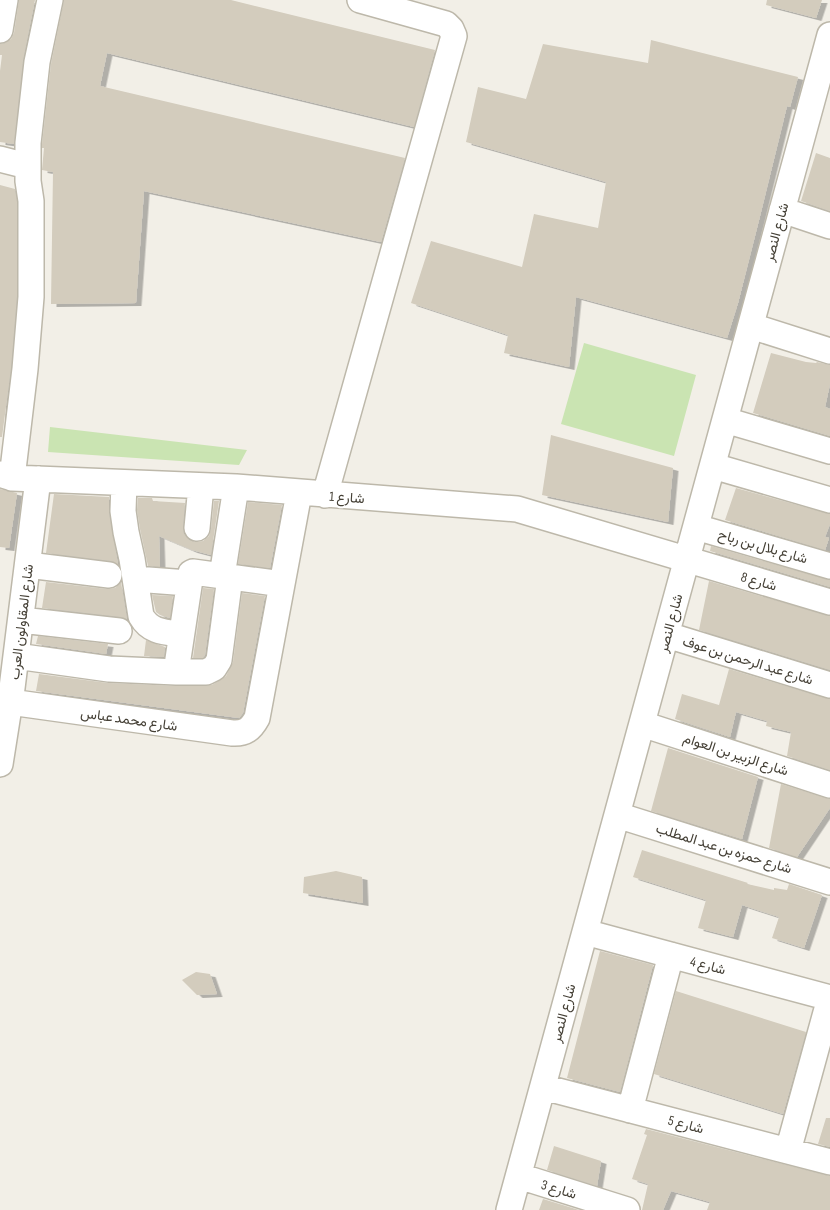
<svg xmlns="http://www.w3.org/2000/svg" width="830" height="1210" font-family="'Sofia Sans Condensed',Vazirmatn,sans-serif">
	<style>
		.green { fill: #cae4b2 }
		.building { fill: #d3ccbd; filter: url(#shadow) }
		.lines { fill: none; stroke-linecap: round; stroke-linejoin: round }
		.minor-casing { stroke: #bdb8aa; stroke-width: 28 }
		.minor { stroke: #fff; stroke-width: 25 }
		.labels { text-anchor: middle; stroke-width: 4; stroke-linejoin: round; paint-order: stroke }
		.street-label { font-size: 14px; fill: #454036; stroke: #fff }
	</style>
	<defs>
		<filter id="shadow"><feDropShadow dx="5.5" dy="3" stdDeviation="0" flood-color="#0004"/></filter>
	</defs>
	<rect width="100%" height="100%" fill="#f2efe7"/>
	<!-- green -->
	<path class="green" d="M584,343L696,375L674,456L561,424Z
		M50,427L247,450L239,465L48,452Z"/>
	<!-- building -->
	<path class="building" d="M19,0H35L23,60L14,144L0,142V71L2,55H0V44L5,43L11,39L14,33Z
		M64,0H231L435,50L414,127L107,53L100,86L405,158L381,242L144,191L136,303L51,304L53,172L42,170L44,148H42V144L51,64Z
		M767,0H822L816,18L766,5Z
		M651,40L798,77L790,107L787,106L759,220L738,303L727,338L576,297L569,367L504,353L508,335L411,303L431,241L522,267L534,214L598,228L606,182L466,142L478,87L526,99L543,44L648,63Z
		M816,153L830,158V211L801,201Z
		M0,185L15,189L17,202V296L11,368L2,437H0Z
		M771,353L806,362L816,363L817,362L830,365V384L825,407L830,409V436L753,413Z
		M551,435L673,468L668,522L542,495Z
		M736,488L830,514V524L825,537L829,538L825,550L725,520Z
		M0,489L17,493L9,548L0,547Z
		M54,494L109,497V513L118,564L111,561L46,553Z
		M138,498H152L153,501L185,503L183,527L184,534L189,540L196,542L203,541L209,536L211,529L214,501H219L211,555L192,550L159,536L160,567L148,566L140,529L137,510Z
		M248,502L282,505L270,568L238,564Z
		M711,546L830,580V587L710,551Z
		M709,581L830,616V670L699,630Z
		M46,582L107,589L115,588L121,582L127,619L121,617L42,608Z
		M203,588L214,589L205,655L203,658H193Z
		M242,593L265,596L243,713L239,718L36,691L39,674L108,683L176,686L212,685L226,676L233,662Z
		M152,595L173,596L170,618L160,615L156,612Z
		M38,636L108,644L106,654L36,644Z
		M146,640L165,647L164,657L144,656Z
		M729,669L830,699V770L787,756L791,732L766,726L767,721L736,712L730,737L675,719L682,694L719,705Z
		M668,748L758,777L742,839L651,811Z
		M781,784L830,799V808L797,857L769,848Z
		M642,850L748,883L747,884L774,890V888L787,890L789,884L822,895L804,948L772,938L779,917L742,905L733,937L698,928L706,900L633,877Z
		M336,871L362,877L363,903L303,893L304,877Z
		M600,951L653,965L620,1092L567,1078Z
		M196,972L210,974L217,994L197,995L182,980Z
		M676,991L806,1032L783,1114L654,1074Z
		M826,1118H830V1147L818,1144Z
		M646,1129L830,1176V1210H707L710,1202L671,1191L663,1210H642L648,1184L632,1179L647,1135L644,1134Z
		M554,1146L601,1161L597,1186L547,1170Z
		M543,1199L579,1210H539Z"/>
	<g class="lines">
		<!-- minor casing -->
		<g class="minor-casing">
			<path id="minor" d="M0,30L5,0
				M0,159L27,166
				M782,210L830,226
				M751,326L830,351
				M725,420L830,451
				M713,466L830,500
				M0,474L12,478L236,487L517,509L830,602
				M12,478L25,369L31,297V201L28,181V143L37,62L50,0
				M124,483L123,511L126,532L132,559L141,616C150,632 164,632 181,634
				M325,495L454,36L451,29L446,24L360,0
				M696,527L830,566
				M197,528L201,486
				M28,565L109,575
				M222,576L236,487
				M135,579L188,583
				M21,620L119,631
				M667,635L830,685
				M16,656L109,669L176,672H206L214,668L219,660L230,577
				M176,672L191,573L193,572L282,584
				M10,702L232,733C245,734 251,729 257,718L299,493
				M642,724L830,785
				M0,764L12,688L38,479
				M617,815L830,882
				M585,932L830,998
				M543,1087L830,1162
				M630,1110L671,955
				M788,1151L830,998
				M519,1176L627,1210
				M509,1210L830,35"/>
		</g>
		<!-- minor -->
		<use href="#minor" class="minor"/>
	</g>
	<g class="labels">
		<!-- street labels -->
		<g class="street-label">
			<text transform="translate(776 232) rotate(-75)" y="5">شارع النصر</text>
			<text transform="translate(347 497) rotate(4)" y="5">شارع 1</text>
			<text transform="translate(763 546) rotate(16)" y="5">شارع بلال بن رباح</text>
			<text transform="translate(759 581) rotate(16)" y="5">شارع 8</text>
			<text transform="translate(21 622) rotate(-83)" y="5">شارع المقاولون العرب</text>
			<text transform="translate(670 623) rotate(-75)" y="5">شارع النصر</text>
			<text transform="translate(748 660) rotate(17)" y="5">شارع عبد الرحمن بن عوف</text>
			<text transform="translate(129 719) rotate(8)" y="5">شارع محمد عباس</text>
			<text transform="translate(736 754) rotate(18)" y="5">شارع الزبير بن العوام</text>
			<text transform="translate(724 848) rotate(17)" y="5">شارع حمزه بن عبد المطلب</text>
			<text transform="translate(708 965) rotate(15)" y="5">شارع 4</text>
			<text transform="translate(563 1013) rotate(-75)" y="5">شارع النصر</text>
			<text transform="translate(686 1124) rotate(15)" y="5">شارع 5</text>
			<text transform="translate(559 1189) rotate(17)" y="5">شارع 3</text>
		</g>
	</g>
</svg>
